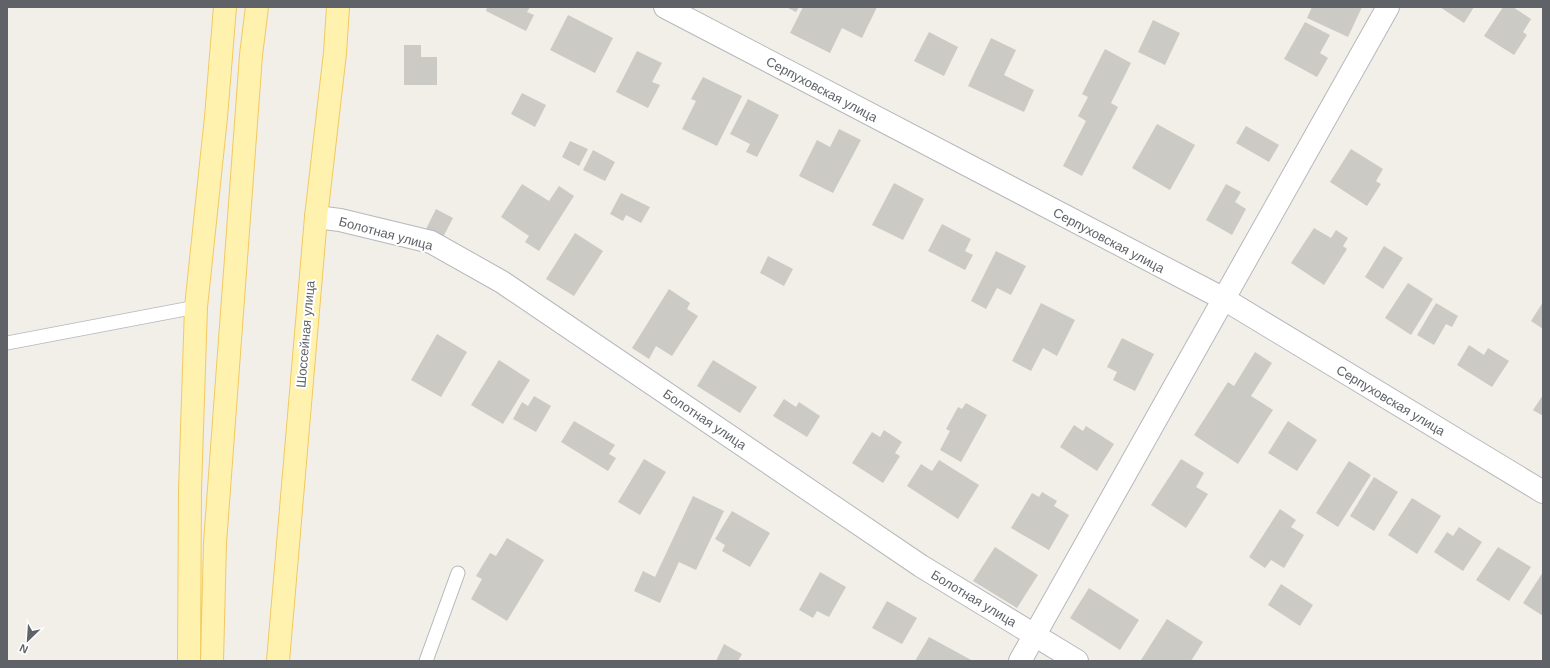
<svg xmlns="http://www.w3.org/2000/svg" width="1550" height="668" font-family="Helvetica,sans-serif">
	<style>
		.building { fill: #cccac5 }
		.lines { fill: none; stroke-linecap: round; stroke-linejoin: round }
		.lane-casing { stroke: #b5b8bc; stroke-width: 15 }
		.street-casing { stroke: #b5b8bc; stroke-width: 24 }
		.primary-casing { stroke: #f2c960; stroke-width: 24 }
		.lane { stroke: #fff; stroke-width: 13 }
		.street { stroke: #fff; stroke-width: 22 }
		.primary { stroke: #fff2af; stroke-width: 22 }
		.labels { text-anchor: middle; stroke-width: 4; stroke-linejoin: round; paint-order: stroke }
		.street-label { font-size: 13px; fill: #5f6368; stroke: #fff }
	</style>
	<rect width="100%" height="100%" fill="#f1efe8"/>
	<!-- building -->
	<path class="building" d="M487,7H530L527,12L534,15L526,31L486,11Z
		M786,7H799L796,12Z
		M803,7H877L862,38L842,28L830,53L790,33Z
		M1312,7H1362L1348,37L1307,18Z
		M1440,7H1474L1464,23Z
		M1503,7H1513L1531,19L1523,32L1527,35L1514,55L1484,36Z
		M568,15L613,38L595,73L550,50Z
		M1153,20L1180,33L1165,65L1138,52Z
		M1305,22L1330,35L1320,53L1328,58L1317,77L1284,59Z
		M929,32L958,47L944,76L914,61Z
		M991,38L1016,50L1004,75L1034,90L1024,112L968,86Z
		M404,45H421V57H437V85H404Z
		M1105,49L1131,63L1111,103L1118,107L1082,176L1063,166L1086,121L1078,116L1088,97L1082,94Z
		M637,51L662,63L652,82L660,85L648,108L616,92Z
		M703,77L742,96L717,146L682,129L696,101L691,99Z
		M522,93L546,105L535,127L511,114Z
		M748,99L779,115L757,157L746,152L750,144L730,134Z
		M1157,124L1195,145L1170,190L1132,168Z
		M1246,126L1279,145L1269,162L1236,143Z
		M839,129L861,140L833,193L799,176L817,140L830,147Z
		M570,141L588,149L579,166L562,157Z
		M1351,149L1383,169L1376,181L1381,184L1367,206L1330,182Z
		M593,150L615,162L605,181L583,170Z
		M894,183L924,199L903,240L872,225Z
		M522,184L549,201L559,186L574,196L539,251L525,242L529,236L501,217Z
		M1226,184L1241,192L1235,202L1246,209L1232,235L1206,220Z
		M621,193L650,207L641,223L626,215L623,221L610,214Z
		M436,209L453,218L442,239L425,231Z
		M942,224L971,239L965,251L973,255L965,270L928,251Z
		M1314,228L1331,238L1336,230L1348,238L1343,246L1347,249L1324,285L1291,263Z
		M575,233L603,251L574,296L546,279Z
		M1384,246L1403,258L1383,289L1365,277Z
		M996,251L1026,266L1011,295L997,288L986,309L971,301Z
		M768,256L793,269L784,286L760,273Z
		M1408,283L1433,299L1411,335L1385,318Z
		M669,289L690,303L687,309L698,316L672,356L656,346L649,359L632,348Z
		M1543,302V329L1531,321Z
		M1041,303L1075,320L1057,356L1043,348L1031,371L1012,361Z
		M1436,303L1458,316L1452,327L1446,324L1434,345L1417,335Z
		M437,334L467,352L441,397L411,380Z
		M1122,338L1154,354L1135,391L1113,380L1117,372L1107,367Z
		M1469,345L1484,355L1488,348L1509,361L1492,387L1457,365Z
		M1255,352L1272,363L1251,396L1273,410L1238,464L1194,435L1228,382L1234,386Z
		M499,360L530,380L503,424L471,405Z
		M713,360L757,387L740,413L697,386Z
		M1543,395V416L1533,410Z
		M534,396L551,406L536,432L513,419L522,402L528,406Z
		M784,399L796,407L799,402L820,416L807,437L773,416Z
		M966,403L987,415L961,462L940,450L950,431L946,429L958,407L962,409Z
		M574,421L615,445L609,454L616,458L608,471L561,442Z
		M1288,421L1317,440L1297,471L1268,453Z
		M1074,425L1083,431L1086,426L1114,444L1097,471L1060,447Z
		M884,430L902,442L895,453L900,456L883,483L852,463L872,432L880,437Z
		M644,459L666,472L640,515L618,502Z
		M1181,459L1204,473L1196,487L1208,494L1186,528L1151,505Z
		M939,460L979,485L958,519L907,486L921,464L932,471Z
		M1349,461L1371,475L1338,527L1316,513Z
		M1374,477L1398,492L1374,531L1350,516Z
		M1042,492L1057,501L1054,506L1069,515L1049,550L1011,528L1032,493L1039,497Z
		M693,496L724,511L696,570L679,562L660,603L634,591L643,571L655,577Z
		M1412,498L1441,516L1417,554L1388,535Z
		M1280,509L1296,520L1291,527L1304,535L1284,568L1271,560L1265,568L1249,557Z
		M732,511L770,533L750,567L722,551L725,545L715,539Z
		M1459,527L1482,542L1463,571L1434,552L1447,532L1453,536Z
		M507,538L544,560L507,621L471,599L482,579L476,576L490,553L496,556Z
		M995,547L1038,575L1017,608L973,581Z
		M1498,547L1531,567L1509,601L1476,580Z
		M820,572L846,587L829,617L817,611L813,618L799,610Z
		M1543,572V616L1523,603Z
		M1281,584L1313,605L1300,626L1268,605Z
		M1089,588L1139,620L1120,650L1070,618Z
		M887,601L917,618L902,644L872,628Z
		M1167,619L1203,642L1191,661H1143L1141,660Z
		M929,637L973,661H915Z
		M724,644L742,654L738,661H716Z"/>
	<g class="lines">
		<!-- lane casing -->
		<g class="lane-casing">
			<path id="lane" d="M7,343L196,307
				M426,661L458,573"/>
		</g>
		<!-- street casing -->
		<g class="street-casing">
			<path id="street" d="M665,7L1224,299L1543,492
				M316,217L340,220L431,242L502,282L921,566L1077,661
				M1020,661L1388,7"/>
		</g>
		<!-- primary casing -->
		<g class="primary-casing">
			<path id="primary" d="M189,661L190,490L196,307L216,117L225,7
				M212,661L215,543L251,55L257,7
				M278,661L316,217L335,53L338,7"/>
		</g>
		<!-- lane -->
		<use href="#lane" class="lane"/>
		<!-- street -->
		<use href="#street" class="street"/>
		<!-- primary -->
		<use href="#primary" class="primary"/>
	</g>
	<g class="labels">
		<!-- street labels -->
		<g class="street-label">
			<text transform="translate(822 89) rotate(28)" y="5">Серпуховская улица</text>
			<text transform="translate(386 233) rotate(15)" y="5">Болотная улица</text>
			<text transform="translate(1109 240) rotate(28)" y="5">Серпуховская улица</text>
			<text transform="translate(305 334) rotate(-85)" y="5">Шоссейная улица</text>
			<text transform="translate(1391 400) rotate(31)" y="5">Серпуховская улица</text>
			<text transform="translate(705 419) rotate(34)" y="5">Болотная улица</text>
			<text transform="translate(974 598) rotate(31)" y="5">Болотная улица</text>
		</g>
	</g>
	<!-- border -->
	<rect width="1550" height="668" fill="none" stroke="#5f6368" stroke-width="16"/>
	<!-- north arrow -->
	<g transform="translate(28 640) rotate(205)" stroke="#ffffff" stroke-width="3" paint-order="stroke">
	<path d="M0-3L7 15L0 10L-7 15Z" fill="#5f6368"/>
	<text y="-6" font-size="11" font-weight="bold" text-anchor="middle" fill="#5f6368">N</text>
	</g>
</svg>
